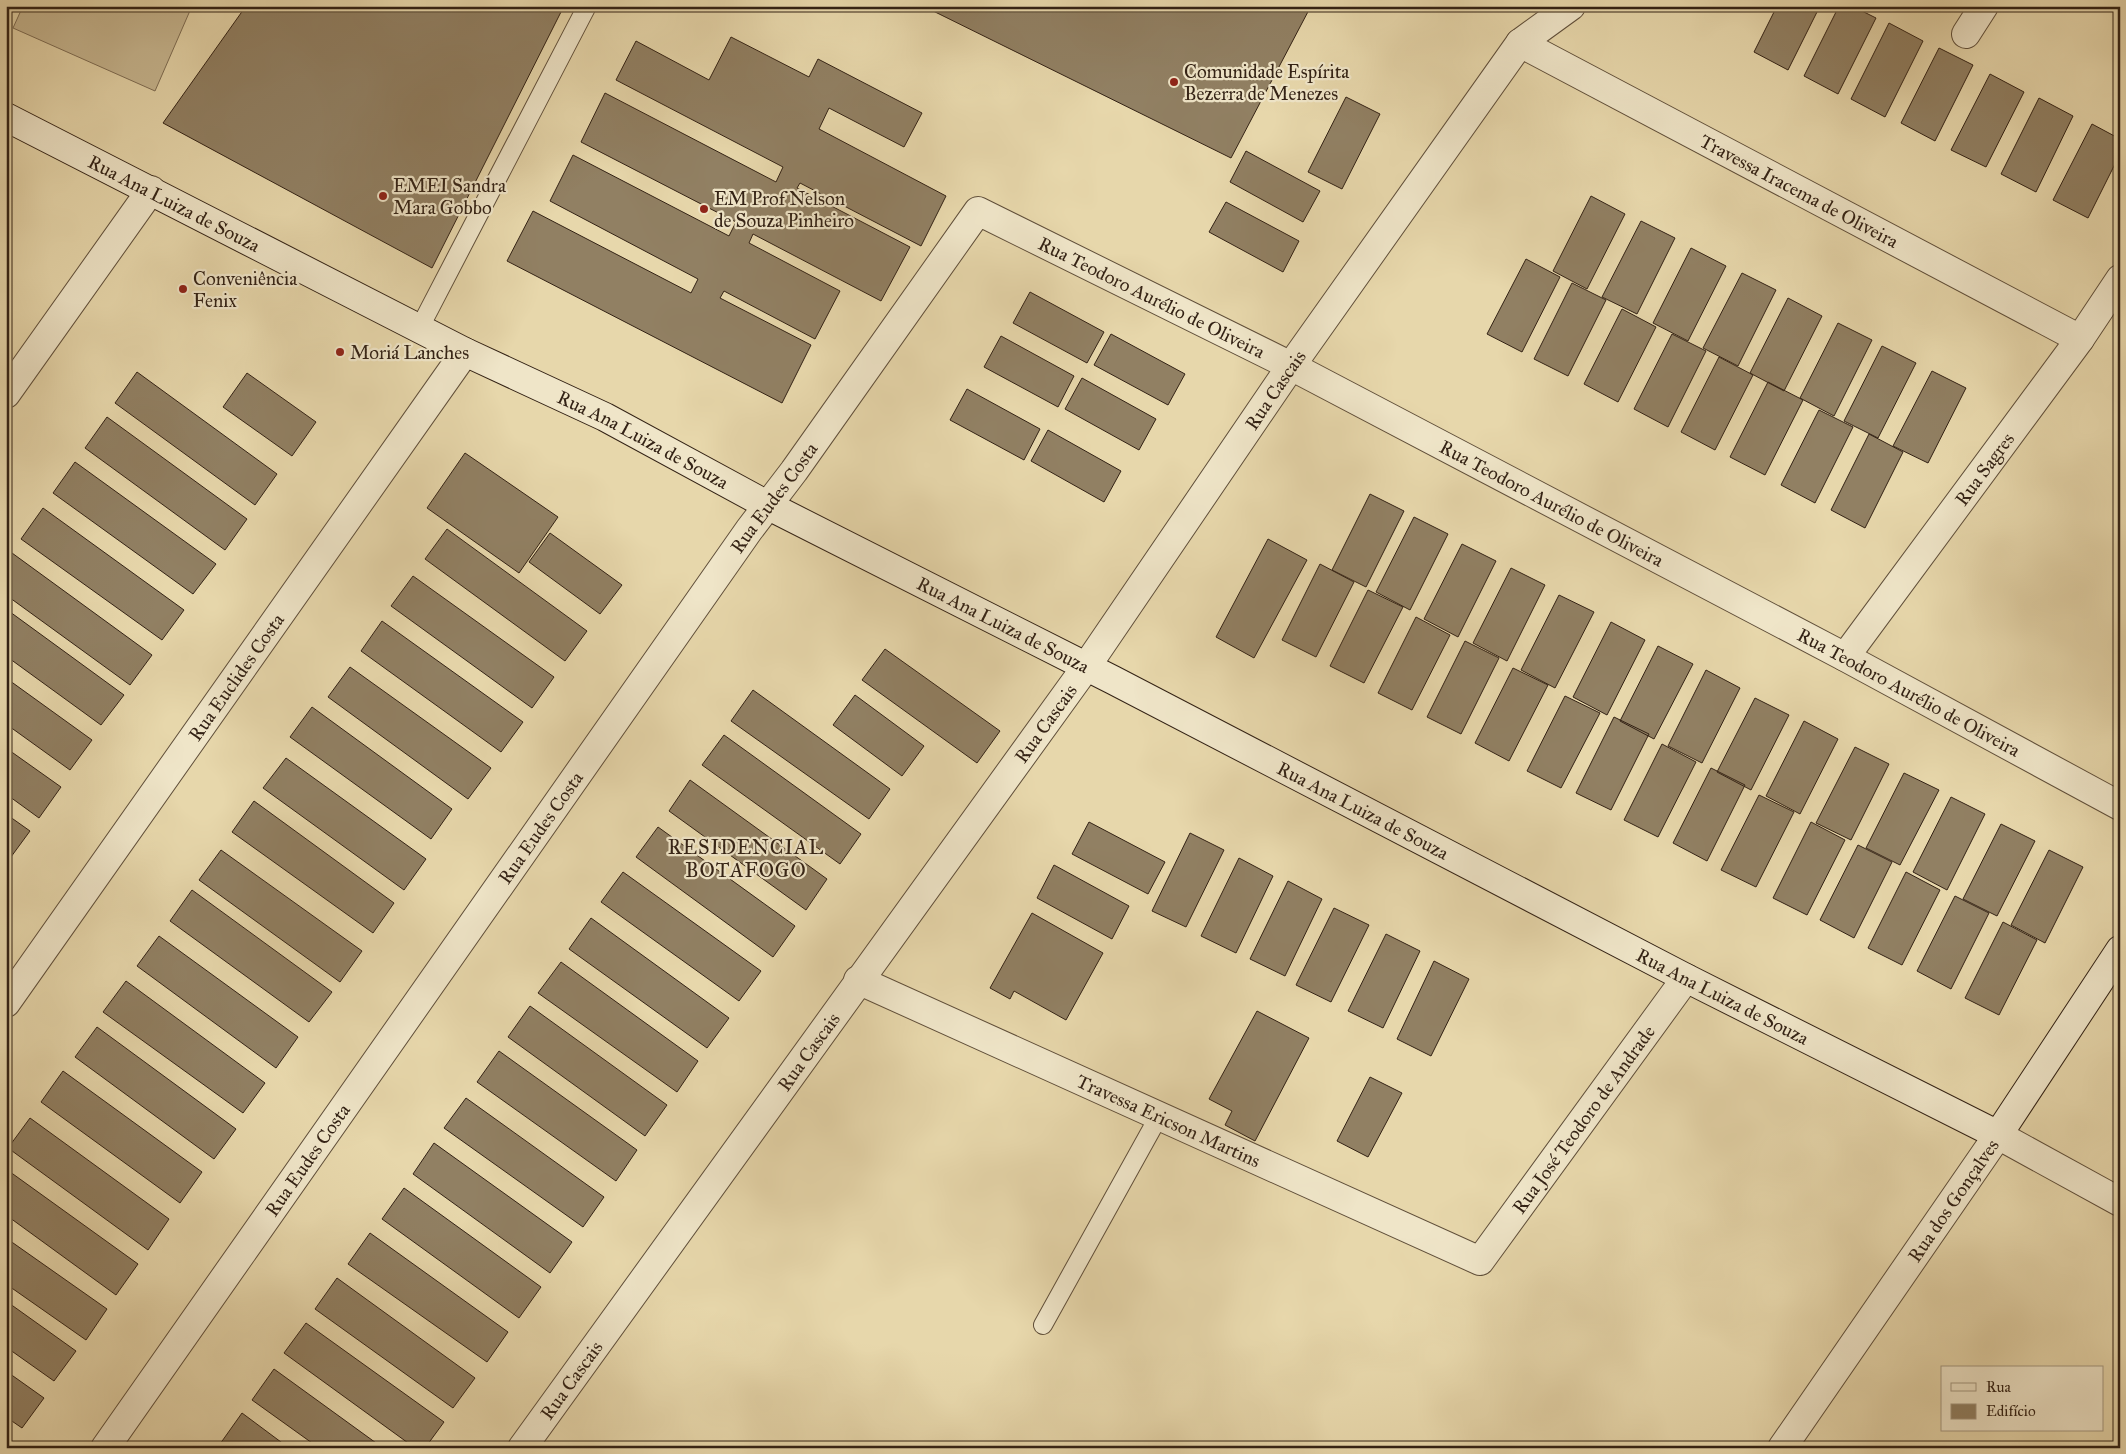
<svg xmlns="http://www.w3.org/2000/svg" width="2126" height="1454" font-family="'IM FELL Great Primer',serif">
	<style>
		.grass { fill: #c8b892; stroke: #7e6d54 }
		.building { fill: #918063; stroke: #332215 }
		.lines { fill: none; stroke-linecap: round; stroke-linejoin: round }
		.lane-casing { stroke: #604f3a; stroke-width: 20 }
		.street-casing { stroke: #604f3a; stroke-width: 30 }
		.secondary-casing { stroke: #332215; stroke-width: 30 }
		.lane { stroke: #efe5c8; stroke-width: 18 }
		.street { stroke: #efe5c8; stroke-width: 28 }
		.secondary { stroke: #efe5c8; stroke-width: 28 }
		.poi-dot { fill: #8f2418; stroke: #efe5c8; stroke-width: 2 }
		.labels { text-anchor: middle; stroke-width: 4.5; stroke-linejoin: round; paint-order: stroke }
		.poi-label { font-size: 19px; fill: #332215; stroke: #efe5c8; text-anchor: start }
		.street-label { font-size: 19px; fill: #332215; stroke: #efe5c8 }
		.neighbourhood-label { font-size: 20px; letter-spacing: 1px; fill: #332215; stroke: #efe5c8 }
	</style>
	<rect width="100%" height="100%" fill="#e7d7ab"/>
	<filter id="stains"><feTurbulence type="fractalNoise" baseFrequency=".004" numOctaves="4"/><feColorMatrix values="0 0 0 0 .2 0 0 0 0 .09 0 0 0 0 .02 0 0 0 .5 -.17"/></filter>
	<radialGradient id="worn" r=".72"><stop offset=".6" stop-color="#630" stop-opacity="0"/><stop offset="1" stop-color="#630" stop-opacity=".3"/></radialGradient>
	<!-- grass -->
	<path class="grass" d="M23,6H192L155,91L13,28Z"/>
	<!-- building -->
	<path class="building" d="M246,6H564L432,268L163,123Z
		M923,6H1311L1231,158Z
		M1777,6H1820L1788,70L1754,52Z
		M1839,6H1852L1876,18L1838,94L1804,76Z
		M1889,23L1923,41L1885,117L1851,99Z
		M731,37L809,77L818,59L922,113L904,147L829,108L819,129L946,196L921,246L800,183L797,188L910,247L881,301L753,234L749,243L840,291L815,339L724,291L720,298L811,345L782,403L507,261L533,211L691,293L698,279L550,201L573,155L729,236L736,222L581,142L605,93L776,182L783,167L616,80L636,41L709,80Z
		M1939,48L1973,65L1935,141L1901,123Z
		M1990,74L2024,92L1986,167L1951,150Z
		M1346,97L1380,114L1342,189L1308,172Z
		M2039,98L2073,116L2036,192L2001,174Z
		M2092,124L2120,139V154L2088,218L2053,200Z
		M1246,151L1320,191L1303,222L1230,182Z
		M1591,196L1625,214L1587,289L1553,271Z
		M1226,202L1299,241L1283,272L1209,232Z
		M1641,221L1675,238L1637,314L1602,297Z
		M1691,248L1726,266L1688,341L1653,323Z
		M1526,259L1560,277L1522,352L1487,334Z
		M1742,273L1776,290L1738,366L1703,348Z
		M1572,283L1606,300L1568,376L1534,359Z
		M1030,292L1104,332L1087,363L1013,323Z
		M1788,298L1822,316L1784,391L1750,373Z
		M1622,309L1656,327L1618,402L1584,384Z
		M1838,323L1872,340L1834,416L1800,398Z
		M1111,334L1185,374L1168,405L1094,365Z
		M1672,334L1706,351L1668,427L1634,409Z
		M1001,336L1074,376L1058,407L984,367Z
		M1882,346L1916,363L1878,438L1844,421Z
		M1719,357L1753,375L1715,450L1681,432Z
		M1932,371L1966,388L1928,463L1893,446Z
		M137,372L277,474L255,505L115,403Z
		M247,373L316,422L292,456L223,407Z
		M1082,378L1156,419L1139,450L1065,409Z
		M1768,382L1803,400L1765,475L1730,457Z
		M967,389L1040,429L1024,460L950,420Z
		M1819,410L1853,427L1815,503L1781,485Z
		M107,417L247,519L225,550L85,448Z
		M1048,430L1121,471L1104,502L1031,461Z
		M1869,434L1903,452L1865,528L1831,510Z
		M465,453L558,517L519,573L427,508Z
		M75,462L216,564L193,594L53,493Z
		M1370,494L1404,511L1366,587L1332,570Z
		M43,508L184,610L162,640L21,539Z
		M1414,517L1448,534L1410,610L1376,592Z
		M447,529L587,631L565,661L425,559Z
		M550,533L622,585L600,614L529,562Z
		M1268,539L1307,560L1254,658L1216,637Z
		M1462,544L1496,561L1458,637L1424,619Z
		M12,553L152,655L130,685L6,595V560Z
		M1320,564L1354,582L1316,657L1282,640Z
		M1511,568L1545,585L1507,661L1473,643Z
		M413,576L554,677L532,708L391,606Z
		M1368,590L1403,607L1364,683L1330,666Z
		M1559,595L1594,612L1555,688L1521,670Z
		M6,609L124,695L101,725L6,656Z
		M1416,617L1450,635L1412,710L1378,693Z
		M382,621L523,722L501,752L361,651Z
		M1611,622L1645,640L1607,715L1573,697Z
		M1465,641L1499,658L1461,734L1427,717Z
		M1658,646L1693,664L1654,739L1620,721Z
		M885,649L1000,731L977,763L862,680Z
		M350,667L491,768L468,799L328,697Z
		M1513,668L1548,685L1509,761L1475,743Z
		M1706,670L1740,688L1702,763L1668,746Z
		M6,678L92,740L70,770L6,724Z
		M753,690L890,789L869,819L731,721Z
		M855,695L924,746L902,776L833,725Z
		M1565,696L1600,713L1561,788L1527,771Z
		M1755,698L1789,715L1751,790L1717,772Z
		M312,707L452,809L431,839L290,737Z
		M1614,717L1649,734L1611,810L1576,793Z
		M1804,721L1838,739L1800,814L1766,796Z
		M724,735L861,834L840,864L702,765Z
		M1662,744L1696,762L1658,837L1624,820Z
		M1855,747L1889,764L1851,840L1816,823Z
		M6,748L61,787L39,818L6,794Z
		M286,758L426,859L404,890L263,788Z
		M1711,768L1745,785L1707,861L1673,843Z
		M1904,773L1939,790L1900,865L1866,848Z
		M690,780L827,879L806,910L669,811Z
		M1759,795L1794,812L1756,887L1721,870Z
		M1951,797L1985,814L1947,890L1913,872Z
		M254,801L394,903L373,933L232,832Z
		M6,814L30,831L8,861L6,860Z
		M1089,822L1165,862L1148,894L1072,854Z
		M1811,822L1845,840L1807,915L1773,898Z
		M2001,824L2035,841L1997,916L1963,899Z
		M658,827L795,926L773,957L636,857Z
		M1190,833L1224,850L1186,927L1152,911Z
		M1858,845L1892,862L1854,938L1820,920Z
		M221,850L362,951L340,982L199,880Z
		M2049,850L2083,867L2045,943L2011,925Z
		M1239,858L1273,876L1236,953L1201,936Z
		M1054,865L1129,906L1112,939L1037,898Z
		M623,872L761,971L739,1001L601,902Z
		M1906,872L1940,890L1902,965L1868,948Z
		M1288,881L1322,899L1285,976L1250,959Z
		M192,890L332,992L309,1022L170,921Z
		M1955,896L1989,913L1951,989L1917,971Z
		M1334,908L1369,925L1331,1002L1296,985Z
		M1032,913L1103,953L1066,1020L1014,991L1010,999L990,988Z
		M591,918L729,1018L707,1048L569,949Z
		M2003,922L2037,940L1999,1015L1965,998Z
		M1386,934L1420,951L1383,1028L1348,1011Z
		M159,936L298,1037L276,1068L137,966Z
		M1434,961L1469,979L1431,1056L1397,1039Z
		M561,962L698,1061L677,1092L538,993Z
		M126,981L265,1083L243,1113L103,1012Z
		M530,1006L667,1105L645,1136L508,1037Z
		M1257,1011L1309,1038L1255,1141L1225,1125L1232,1111L1209,1099Z
		M97,1027L236,1129L214,1159L75,1057Z
		M499,1051L637,1150L616,1181L477,1082Z
		M63,1071L202,1172L180,1203L41,1102Z
		M1370,1077L1402,1093L1368,1157L1337,1141Z
		M466,1098L604,1197L583,1227L444,1128Z
		M30,1118L169,1219L148,1250L8,1148Z
		M434,1143L572,1242L550,1273L413,1174Z
		M6,1169L138,1264L116,1295L6,1215Z
		M404,1188L541,1287L519,1318L382,1219Z
		M370,1233L508,1332L487,1362L348,1264Z
		M6,1238L107,1309L86,1340L6,1284Z
		M337,1278L475,1378L453,1408L315,1309Z
		M6,1301L76,1351L54,1381L6,1347Z
		M306,1323L444,1422L425,1448H415L284,1353Z
		M274,1369L383,1448H319L252,1400Z
		M6,1371L44,1398L22,1428L6,1417Z
		M242,1413L289,1448H225L220,1444Z"/>
	<g class="lines">
		<!-- lane casing -->
		<g class="lane-casing">
			<path id="lane" d="M419,329L587,6
				M1043,1325L1159,1116"/>
		</g>
		<!-- street casing -->
		<g class="street-casing">
			<g id="street">
				<path d="M1966,34L1984,6"/>
				<path id="s1" d="M1520,43L2080,339"/>
				<path d="M6,394L151,190"/>
				<path id="s2" d="M1845,657L2080,339L2120,279"/>
				<path id="s3" d="M858,980L1480,1261L1686,978"/>
				<path id="s4" d="M6,1003L465,352"/>
				<path id="s5" d="M105,1448L749,530L794,471L978,211L1291,366L1845,657L2120,806"/>
				<path id="s6" d="M522,1448L1086,667L1291,366L1520,43L1571,6"/>
				<path id="s7" d="M1782,1448L1998,1135L2120,1202"/>
			</g>
		</g>
		<!-- secondary casing -->
		<g class="secondary-casing">
			<g id="secondary">
				<path id="s8" d="M6,117L465,352L605,417L769,506L1113,680L1686,978L1998,1135L2120,950"/>
			</g>
		</g>
		<!-- lane -->
		<use href="#lane" class="lane"/>
		<!-- street -->
		<use href="#street" class="street"/>
		<!-- secondary -->
		<use href="#secondary" class="secondary"/>
	</g>
	<!-- markers -->
	<g class="poi-dot">
		<circle cx="1174" cy="82" r="5"/>
		<circle cx="383" cy="196" r="5"/>
		<circle cx="704" cy="209" r="5"/>
		<circle cx="183" cy="289" r="5"/>
		<circle cx="340" cy="352" r="5"/>
	</g>
	<g class="labels">
		<!-- poi labels -->
		<g class="poi-label">
			<text x="1184" y="78">Comunidade Espírita<tspan x="1184" dy="22">Bezerra de Menezes</tspan></text>
			<text x="393" y="192">EMEI Sandra<tspan x="393" dy="22">Mara Gobbo</tspan></text>
			<text x="714" y="205">EM Prof Nelson<tspan x="714" dy="22">de Souza Pinheiro</tspan></text>
			<text x="193" y="285">Conveniência<tspan x="193" dy="22">Fenix</tspan></text>
			<text x="350" y="359">Moriá Lanches</text>
		</g>
		<!-- street labels -->
		<g class="street-label">
			<text dy="7" stroke="none"><textPath href="#s1" startOffset="316">Travessa Iracema de Oliveira</textPath></text>
			<text dy="7" stroke="none"><textPath href="#s8" startOffset="189">Rua Ana Luiza de Souza</textPath></text>
			<text dy="7" stroke="none"><textPath href="#s5" startOffset="1708">Rua Teodoro Aurélio de Oliveira</textPath></text>
			<text dy="7" stroke="none"><textPath href="#s6" startOffset="1299">Rua Cascais</textPath></text>
			<text dy="7" stroke="none"><textPath href="#s8" startOffset="714">Rua Ana Luiza de Souza</textPath></text>
			<text dy="7" stroke="none"><textPath href="#s2" startOffset="234">Rua Sagres</textPath></text>
			<text dy="7" stroke="none"><textPath href="#s5" startOffset="1162">Rua Eudes Costa</textPath></text>
			<text dy="7" stroke="none"><textPath href="#s5" startOffset="2158">Rua Teodoro Aurélio de Oliveira</textPath></text>
			<text dy="7" stroke="none"><textPath href="#s8" startOffset="1119">Rua Ana Luiza de Souza</textPath></text>
			<text dy="7" stroke="none"><textPath href="#s4" startOffset="399">Rua Euclides Costa</textPath></text>
			<text dy="7" stroke="none"><textPath href="#s5" startOffset="2562">Rua Teodoro Aurélio de Oliveira</textPath></text>
			<text dy="7" stroke="none"><textPath href="#s6" startOffset="894">Rua Cascais</textPath></text>
			<text dy="7" stroke="none"><textPath href="#s8" startOffset="1524">Rua Ana Luiza de Souza</textPath></text>
			<text dy="7" stroke="none"><textPath href="#s5" startOffset="758">Rua Eudes Costa</textPath></text>
			<text dy="7" stroke="none"><textPath href="#s8" startOffset="1929">Rua Ana Luiza de Souza</textPath></text>
			<text dy="7" stroke="none"><textPath href="#s6" startOffset="489">Rua Cascais</textPath></text>
			<text dy="7" stroke="none"><textPath href="#s3" startOffset="858">Rua José Teodoro de Andrade</textPath></text>
			<text dy="7" stroke="none"><textPath href="#s3" startOffset="341">Travessa Ericson Martins</textPath></text>
			<text dy="7" stroke="none"><textPath href="#s5" startOffset="352">Rua Eudes Costa</textPath></text>
			<text dy="7" stroke="none"><textPath href="#s7" startOffset="301">Rua dos Gonçalves</textPath></text>
			<text dy="7" stroke="none"><textPath href="#s6" startOffset="84">Rua Cascais</textPath></text>
		</g>
		<!-- neighbourhood labels -->
		<g class="neighbourhood-label">
			<text x="746" y="854">RESIDENCIAL<tspan x="746" dy="23">BOTAFOGO</tspan></text>
		</g>
	</g>
	<!-- margin -->
	<rect width="2126" height="1454" fill="none" stroke="#e7d7ab" stroke-width="25"/>
	<rect x="8" y="8" width="2111" height="1439" fill="none" stroke="#332215" stroke-width="2.5"/>
	<rect x="12" y="12" width="2101" height="1429" fill="none" stroke="#332215"/>
	<!-- legend -->
	<rect x="1941" y="1366" width="162" height="65" fill="#efe5c8" stroke="#a49780"/>
	<rect x="1951" y="1383" width="25" height="8" fill="#efe5c8" stroke="#a49780"/>
	<text x="1986" y="1392" font-size="15" fill="#332215">Rua</text>
	<rect x="1951" y="1404" width="25" height="15" fill="#918063" stroke="#a49780"/>
	<text x="1986" y="1416" font-size="15" fill="#332215">Edifício</text>
	<rect width="100%" height="100%" filter="url(#stains)"/>
	<rect width="100%" height="100%" fill="url(#worn)"/>
</svg>
